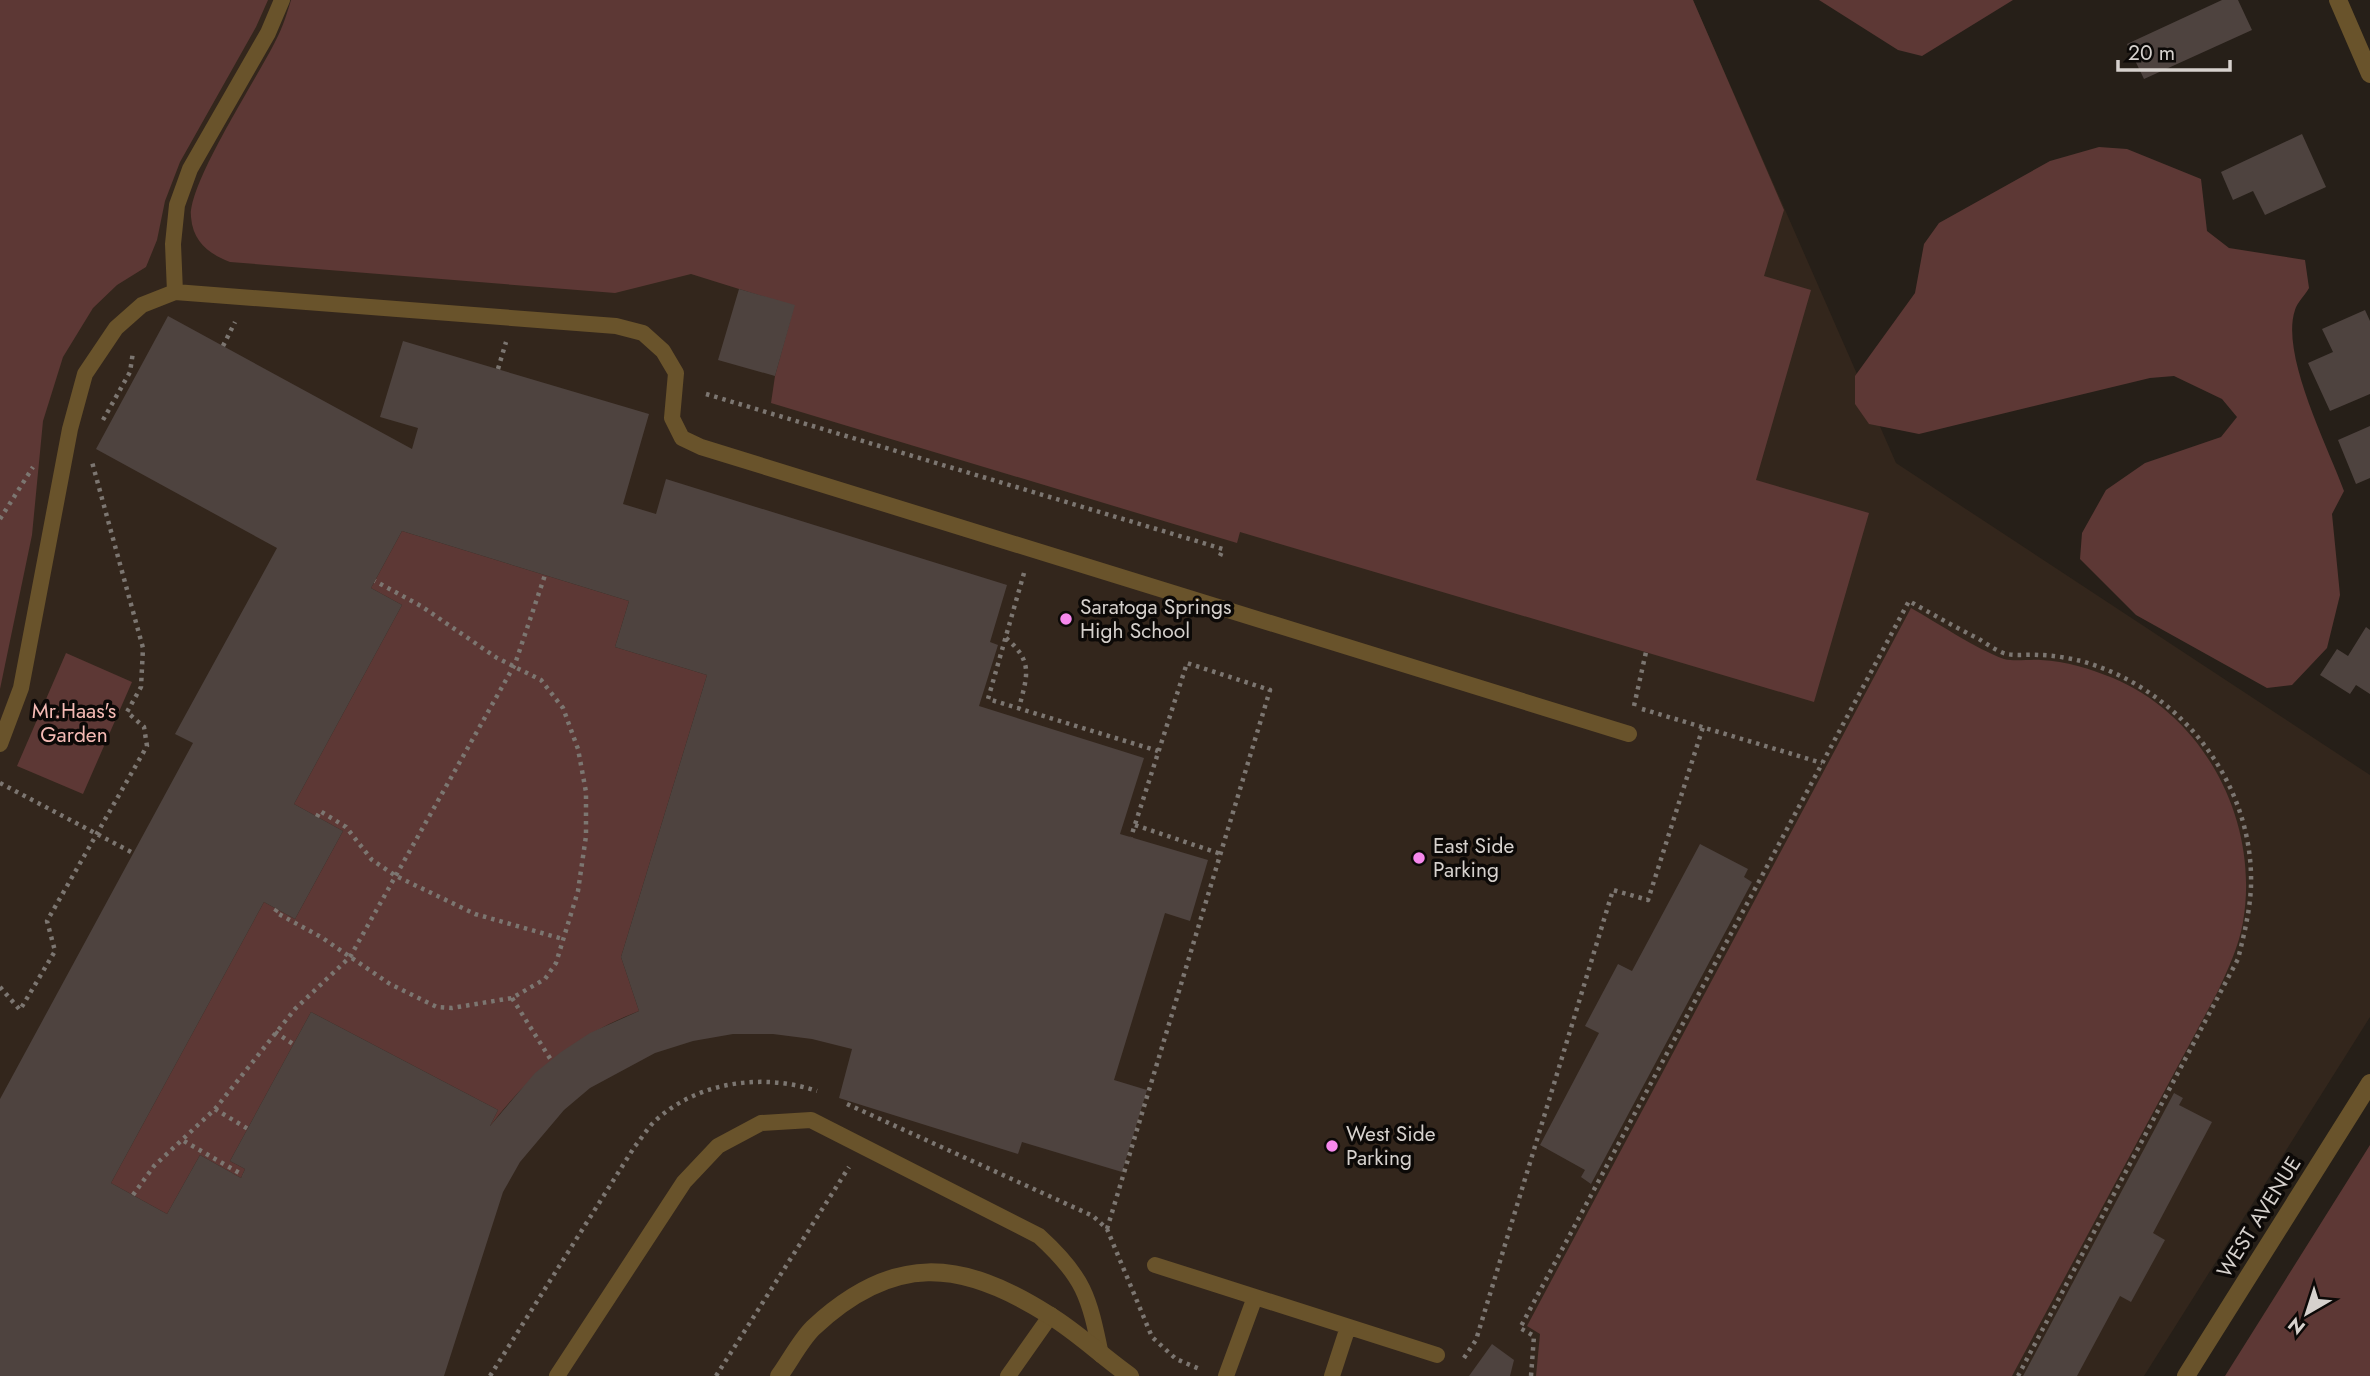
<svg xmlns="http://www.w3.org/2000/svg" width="2370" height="1376" font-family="Jost,sans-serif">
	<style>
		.built { fill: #33261c }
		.green { fill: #5d3835 }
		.building { fill: #4e433f; fill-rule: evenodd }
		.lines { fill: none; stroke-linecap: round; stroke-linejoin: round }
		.path { stroke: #7c7671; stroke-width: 4.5; stroke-dasharray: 3.5 5; stroke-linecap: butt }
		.service { stroke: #69532b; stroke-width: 16 }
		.minor { stroke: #69532b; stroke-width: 18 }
		.tertiary { stroke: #69532b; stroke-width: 18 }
		.poi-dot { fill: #f688ec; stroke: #0c0907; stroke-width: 2.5 }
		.labels { text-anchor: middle; stroke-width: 7; stroke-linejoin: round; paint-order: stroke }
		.poi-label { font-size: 21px; fill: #d6d1cd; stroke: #0c0907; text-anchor: start }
		.park-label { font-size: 21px; fill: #f4bab4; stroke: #0c0907 }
		.street-label { font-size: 21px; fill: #d6d1cd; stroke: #0c0907 }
	</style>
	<rect width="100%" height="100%" fill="#261f18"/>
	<!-- built -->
	<path class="built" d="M0,0H1693L1896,463L2370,775V1017L2144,1376H0Z"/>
	<!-- green -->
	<path class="green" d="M0,0H268L256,27L180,162L165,201L157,240L146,267L117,285L93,308L63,357L43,421L32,535L0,689Z
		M291,0H1693L1784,210L1764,276L1811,290L1756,480L1869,513L1814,702L1240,532L1237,543L771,403L775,376L794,306L691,274L615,293L230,262C209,254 193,242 191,217C188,183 258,77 276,40C283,27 287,13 291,0Z
		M1819,0H2013L1922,56L1898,50Z
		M2099,147L2127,149L2201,179L2207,231L2229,248L2305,260L2309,288C2305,295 2297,303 2295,310C2280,354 2328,447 2344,491L2332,514L2340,595L2327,648L2292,685L2267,688L2136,615L2080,559L2082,533L2106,490L2145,463L2221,437L2237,417L2222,399L2174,376L2150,378L1919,434L1869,424L1855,404V376L1915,293L1924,244L1939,223L2050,161Z
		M402,531L629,601L615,647L707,675L621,957L639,1011C576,1035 531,1073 490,1126L498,1110L311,1012L230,1161L245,1169L241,1178L200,1155L167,1214L111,1183L264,902L295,919L343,831L294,804L402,605L371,588Z
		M1911,608C1938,623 1976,649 2004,659C2015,662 2030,659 2041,660C2066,661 2090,669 2113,678C2206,717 2260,823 2243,922C2239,946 2228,969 2218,991L2012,1376H1536L1540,1334L1527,1326Z
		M66,653L132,682L83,794L17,766Z
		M2370,1145V1376H2225Z"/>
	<!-- building -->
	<path class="building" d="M2222,0H2238L2252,30L2144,79L2127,44Z
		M2302,134L2326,187L2265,215L2253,191L2233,200L2221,172Z
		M739,289L795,305L775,376L718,360Z
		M2365,310L2370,321V394L2330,411L2308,363L2333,352L2322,329Z
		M168,316L412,449L418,428L380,417L403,341L649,414L623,504L656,514L666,479L1007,585L990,642L998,645L979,706L1144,758L1120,834L1208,860L1190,921L1165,913L1114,1080L1147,1090L1122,1172L1022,1142L1018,1154L839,1098L852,1049L812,1039L773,1034H733L693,1041L655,1053L590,1088L564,1110L520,1162L503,1192L444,1376H0V1099L193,743L175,734L277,548L96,449ZM402,531L629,601L615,647L707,675L621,957L639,1011L590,1033L561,1052L535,1073L490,1126L498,1110L311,1012L230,1161L245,1169L241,1178L200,1155L167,1214L111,1183L264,902L295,919L343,831L294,804L402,605L371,588Z
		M2370,426V478L2356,484L2338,440Z
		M2366,627L2370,630V694L2356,685L2350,694L2320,675L2337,649L2348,656Z
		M1700,844L1748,869L1744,877L1752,882L1591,1184L1581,1177L1585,1170L1540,1145L1599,1033L1585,1026L1618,964L1632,971Z
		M2174,1093L2183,1098L2179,1105L2212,1122L2153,1233L2165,1240L2131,1302L2120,1296L2077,1376H2023Z
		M1492,1344L1514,1360L1510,1376H1469Z"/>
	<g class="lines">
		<!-- path -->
		<path class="path" d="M223,346L235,322
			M498,369L506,342
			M706,394L1223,549L1220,556
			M103,420L130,372L133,352
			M0,519L33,467
			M1024,573L988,699L1158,751
			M1006,638C1034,662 1027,676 1019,708
			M1634,706L1646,652
			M1642,709L1822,763
			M0,783L133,853
			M317,817L320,811L346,827L372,860L396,876L475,914L563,939
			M1135,825L1221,854
			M277,909L275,912L321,937L390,984L437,1007L452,1008L512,998L545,979L556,963L578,891L586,836V792L578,749L563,708L541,680L497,658L421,606L375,581
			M0,987L20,1010L55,951L47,921L147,746L144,727L127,712L141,687L143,648L92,462
			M512,998L551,1060
			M275,1032L293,1044
			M847,1104L1093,1216L1107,1229L1152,1337L1176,1359L1202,1370
			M215,1109L248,1129
			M184,1141L243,1175
			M133,1195L154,1166L215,1109L295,1009L350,957L515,664L545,575
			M1107,1229L1270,690L1187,663L1131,837
			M1464,1358L1476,1340L1613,890L1648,900L1703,727
			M490,1376L635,1146C642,1138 648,1127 656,1120C699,1081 764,1073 817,1091
			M716,1376L849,1167
			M1531,1376L1534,1336L1520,1328L1909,601C1932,614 1955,627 1979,639C1987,644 1998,652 2007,654C2017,656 2029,654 2039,655C2052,655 2068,658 2081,661C2180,688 2254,783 2251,886C2250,911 2244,935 2238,959L2018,1376"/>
		<!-- service -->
		<path class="service" d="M175,292L173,244L177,205L190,169L268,33L282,0
			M0,744L21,688L70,429L85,374L116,328L142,305L175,292L616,326L643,333L663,351L676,373L672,418L682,438L701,447L1629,734
			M1155,1265L1437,1355
			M557,1376L684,1182L718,1146L761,1123L811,1120L1039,1236C1084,1277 1089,1296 1101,1355
			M1008,1376L1051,1315
			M1226,1376L1255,1297
			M1332,1376L1348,1327"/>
		<!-- minor -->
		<path class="minor" d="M779,1376C790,1361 800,1341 813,1328C893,1253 961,1259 1049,1315C1077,1332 1103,1357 1130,1376"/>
		<!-- tertiary -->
		<path class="tertiary" d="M2338,0L2370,74
			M2186,1376L2370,1083"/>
	</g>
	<!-- markers -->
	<g class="poi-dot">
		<circle cx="1066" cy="619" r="7"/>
		<circle cx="1419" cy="858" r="7"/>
		<circle cx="1332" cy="1146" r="7"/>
	</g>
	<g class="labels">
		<!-- poi labels -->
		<g class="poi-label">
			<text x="1080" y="614">Saratoga Springs<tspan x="1080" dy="24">High School</tspan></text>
			<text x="1433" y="853">East Side<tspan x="1433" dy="24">Parking</tspan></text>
			<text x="1346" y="1141">West Side<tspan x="1346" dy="24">Parking</tspan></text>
		</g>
		<!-- park labels -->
		<g class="park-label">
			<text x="74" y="718">Mr.Haas's<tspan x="74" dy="24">Garden</tspan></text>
		</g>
		<!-- street labels -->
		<g class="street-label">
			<text transform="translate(2259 1217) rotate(-58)" y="7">WEST AVENUE</text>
		</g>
	</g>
	<!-- north arrow -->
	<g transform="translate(2307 1313) rotate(219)" stroke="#0c0907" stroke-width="5" paint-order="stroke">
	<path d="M0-5L12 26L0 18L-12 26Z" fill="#d6d1cd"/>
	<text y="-10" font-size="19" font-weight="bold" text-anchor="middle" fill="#d6d1cd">N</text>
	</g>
	<!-- scale -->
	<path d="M2118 60v10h112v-10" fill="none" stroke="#d6d1cd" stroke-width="3.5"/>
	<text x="2128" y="60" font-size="21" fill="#d6d1cd" stroke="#0c0907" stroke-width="5" paint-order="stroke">20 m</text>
</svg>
